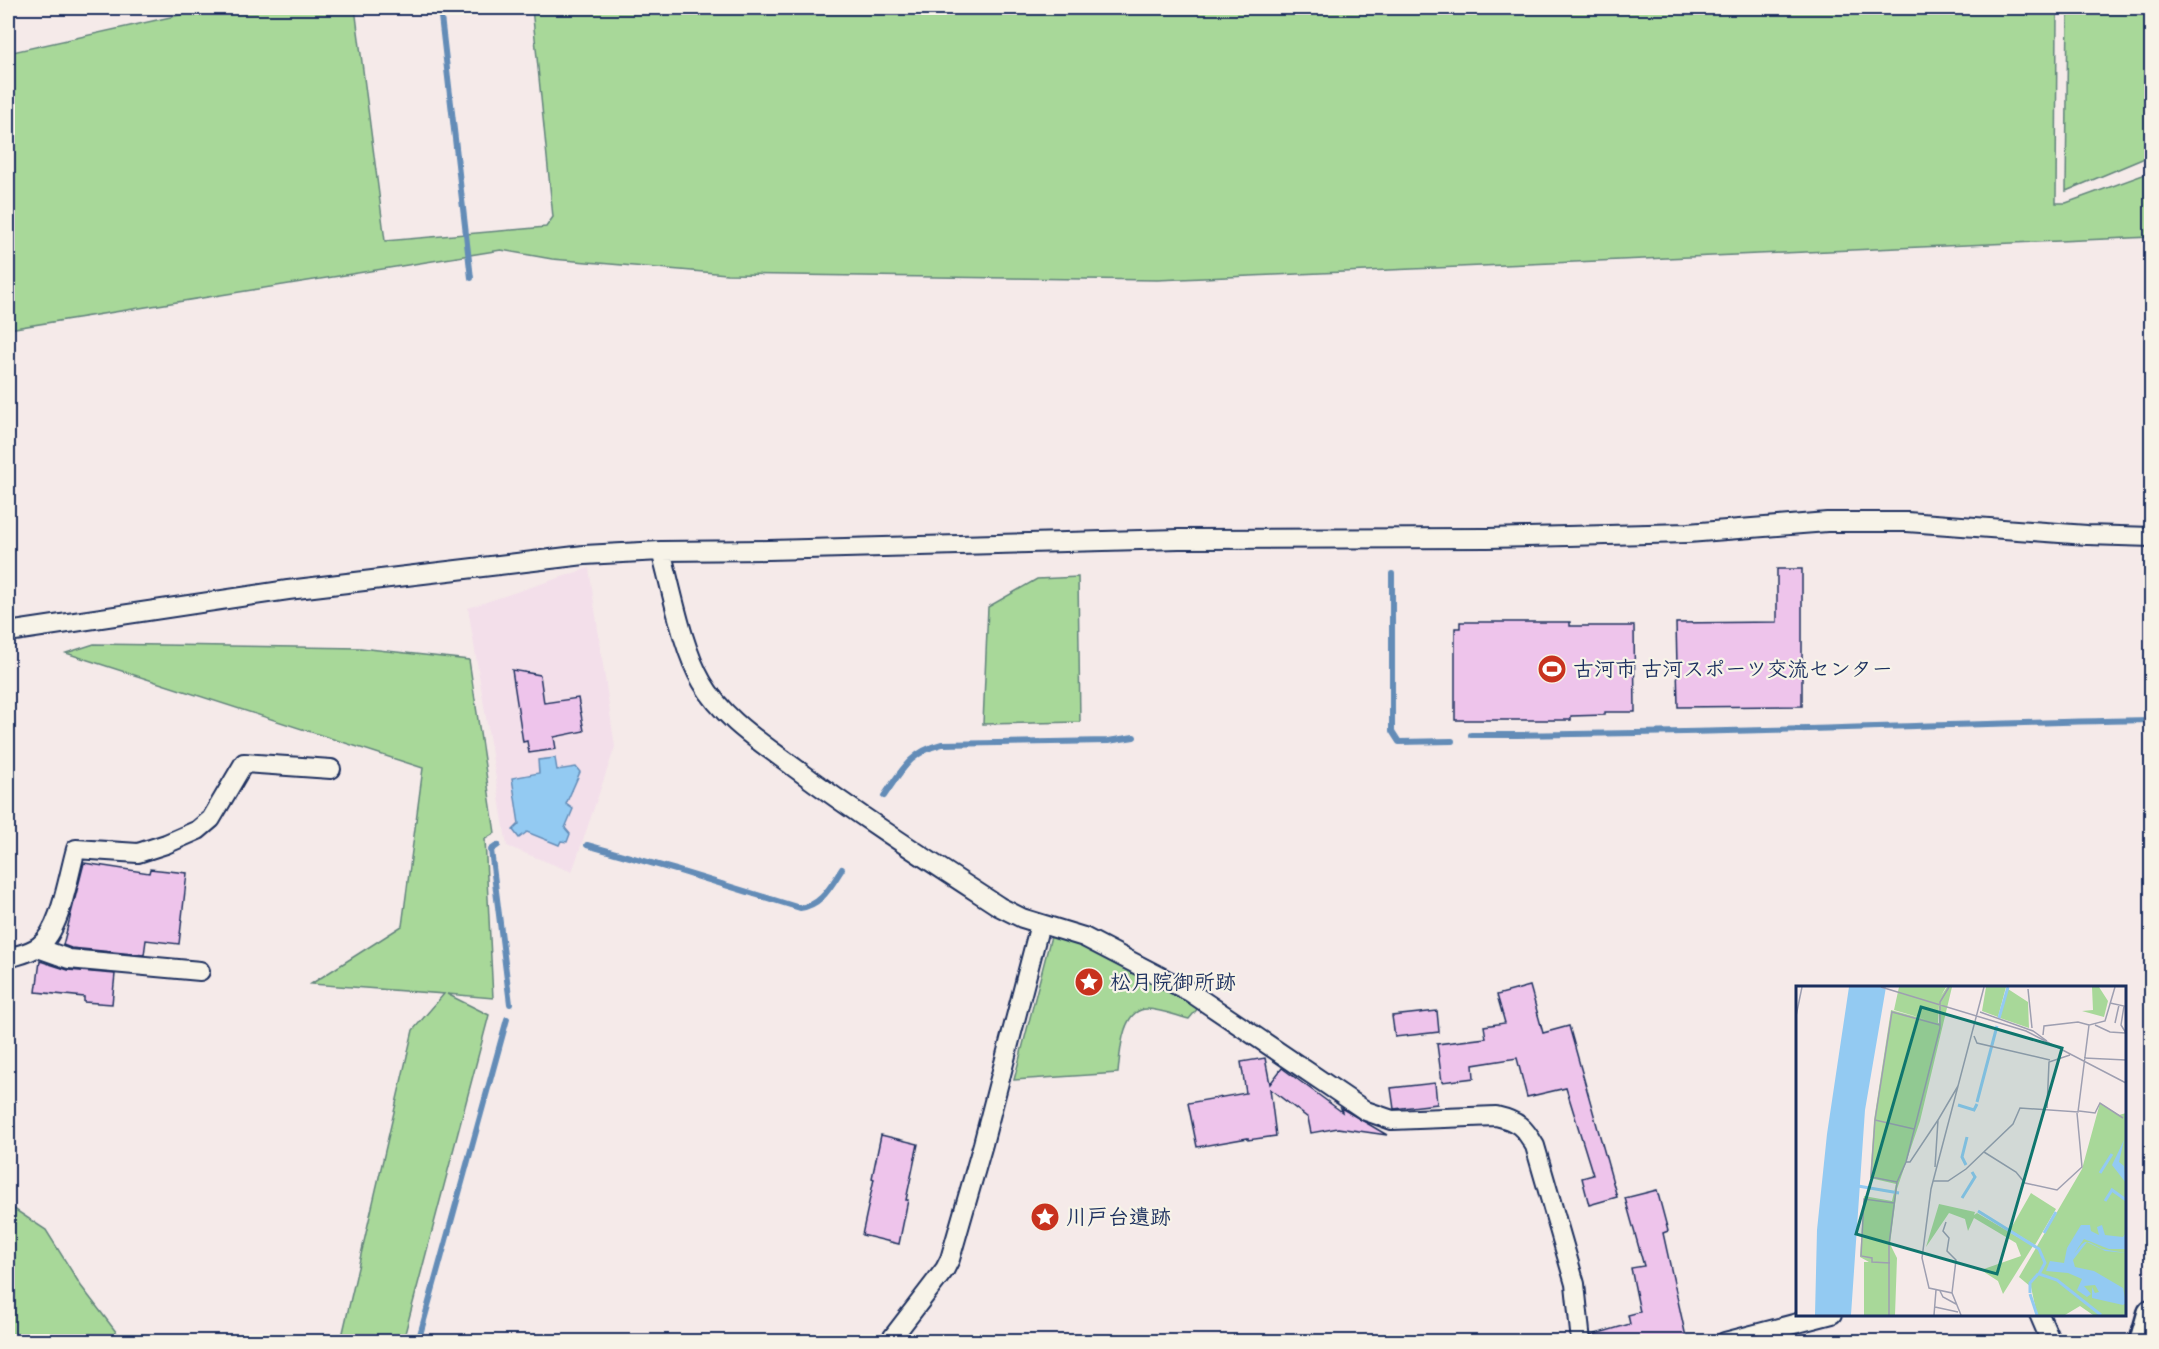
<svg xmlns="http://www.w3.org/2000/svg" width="2159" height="1349" font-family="'Indie Flower','Klee One',sans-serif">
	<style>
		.built { fill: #f3dfea }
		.green { fill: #a8d899; stroke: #62847c; stroke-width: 1.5 }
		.water { fill: #93caf2; stroke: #638cb7; stroke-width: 1.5 }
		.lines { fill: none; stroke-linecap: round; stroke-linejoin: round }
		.stream { stroke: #638cb7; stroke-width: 6 }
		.building { fill: #eec4eb; stroke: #1b2f5e; stroke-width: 1.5 }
		.minor-casing { stroke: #1b2f5e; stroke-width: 22 }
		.trunk-casing { stroke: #1b2f5e; stroke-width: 33 }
		.minor { stroke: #f7f3e8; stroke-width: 18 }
		.trunk { stroke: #f7f3e8; stroke-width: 28 }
		.labels { text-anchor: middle; stroke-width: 4.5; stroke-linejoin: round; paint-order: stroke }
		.poi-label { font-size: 21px; font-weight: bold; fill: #1b2f5e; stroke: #f7f3e8; text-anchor: start }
		.inset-river { fill: none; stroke: #93caf2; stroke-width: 3 }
		.inset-road { fill: none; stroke: #9e9fb1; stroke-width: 1.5 }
		.view { fill: #0f766e; fill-opacity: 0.15; stroke: #0f766e; stroke-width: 3 }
		.inset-edge { fill: none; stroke: #1b2f5e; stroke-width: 3 }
	</style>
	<rect width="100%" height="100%" fill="#f5eae9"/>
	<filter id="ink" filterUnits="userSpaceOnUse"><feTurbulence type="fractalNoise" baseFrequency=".0167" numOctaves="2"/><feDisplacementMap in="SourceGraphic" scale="12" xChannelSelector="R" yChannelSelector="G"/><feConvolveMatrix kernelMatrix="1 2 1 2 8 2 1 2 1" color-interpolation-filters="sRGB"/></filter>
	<g filter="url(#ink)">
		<!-- built -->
		<path class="built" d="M589,568L615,747L572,872L507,846L468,608Z"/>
		<!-- green -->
		<path class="green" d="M211,8H355L385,241L546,227L553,217L532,8H2057L2056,203H2066L2151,172V237L1157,280L727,274L552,259L501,250L8,329V53Z
			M2068,8H2151L2152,155L2066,191Z
			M1078,577L1080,722L983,724L988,607L1037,579Z
			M94,644L360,648L469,660L495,833L485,839L493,998L447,994L489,1015L403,1341H341L413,1030L444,994L311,984L402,926L423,768L66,653Z
			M1051,936L1066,937L1199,1007L1189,1019C1177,1016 1160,1009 1147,1009C1121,1009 1120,1055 1118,1073L1014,1080Z
			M8,1205L46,1230L81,1286L123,1341H8Z"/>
		<!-- water -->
		<path class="water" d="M555,758L557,770L576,767L580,772L566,804L573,809L565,828L570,834L567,842L561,841L559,845L527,832L519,838L513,830L519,824L512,778L539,773L538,760Z"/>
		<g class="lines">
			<!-- stream -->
			<path class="stream" d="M440,8L471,278
				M1392,574V731L1399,742L1452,741
				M1471,735C1698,735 1924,724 2152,720
				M884,796C902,770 910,752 942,744L1108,741L1134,737
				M498,845L491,850L510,1004
				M587,845L676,870L800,908C822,905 830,887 842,869
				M418,1342L507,1019"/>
		</g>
		<!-- building -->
		<path class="building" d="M1777,569H1802V706L1678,707L1676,623L1777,622Z
			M1460,622H1570V626H1634L1635,712H1605V715L1571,716V720H1455V628H1460Z
			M512,670L540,675L544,703L578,698L584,731L554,737L556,749L529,753L527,741L523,742Z
			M84,863L149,873L150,869L187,873L179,944L146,940L144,955L71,948L63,945Z
			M40,961L68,970L115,974L112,1004L84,1002V997L36,992Z
			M1530,986L1543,1033L1569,1026L1617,1197L1589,1205L1582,1178L1593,1175L1566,1088L1527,1097L1517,1058L1473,1065L1474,1078L1442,1082L1437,1044L1486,1038L1484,1026L1505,1023L1497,995Z
			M1437,1011L1439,1032L1395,1037L1392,1016Z
			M1265,1058L1270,1084L1282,1068L1342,1112L1341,1108L1387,1135L1338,1128L1311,1133L1308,1118L1270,1089L1276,1136L1248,1140V1138L1197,1147L1188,1103L1246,1093L1241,1062Z
			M1435,1083L1437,1104L1394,1109L1391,1088Z
			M881,1135L918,1144L906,1200H908L899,1244L862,1235L874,1179L872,1178Z
			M1657,1190L1668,1231L1663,1233L1686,1337L1667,1341H1592V1335L1630,1324L1628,1315L1640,1312L1631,1268L1644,1266L1625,1198Z"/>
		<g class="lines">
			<!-- minor casing -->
			<g class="minor-casing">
				<path id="minor" d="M661,551C672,590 682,648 702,682C723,719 762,743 795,768C861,817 931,862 1000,907L1022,918L1084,937L1190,992L1366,1111L1392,1120L1496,1116C1518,1121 1524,1127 1535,1146L1575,1284L1581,1342
					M8,632L288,590L584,555L661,551L769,550L1179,539L1488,538L1688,533L1827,522H1907L2087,535L2152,537
					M38,948L69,959L200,971
					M8,958C18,955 30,953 39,946C61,930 68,876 76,849L138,853L166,844L198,830L211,819L244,763L331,769
					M2039,1314L2051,1342
					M889,1342L945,1269L950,1259L983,1144L1040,924
					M1725,1342L1832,1314"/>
			</g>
			<!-- trunk casing -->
			<g class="trunk-casing">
				<path id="trunk" d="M2144,1342L2152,1314"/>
			</g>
			<!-- minor -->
			<use href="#minor" class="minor"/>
			<!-- trunk -->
			<use href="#trunk" class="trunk"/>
		</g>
	</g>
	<!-- icons -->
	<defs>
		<g id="stadium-disc" transform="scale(1.5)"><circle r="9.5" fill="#c8321e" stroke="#f7f3e8"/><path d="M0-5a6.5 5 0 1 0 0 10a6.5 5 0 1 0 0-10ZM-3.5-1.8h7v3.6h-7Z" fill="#fff"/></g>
		<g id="sight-disc" transform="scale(1.5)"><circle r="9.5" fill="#c8321e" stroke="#f7f3e8"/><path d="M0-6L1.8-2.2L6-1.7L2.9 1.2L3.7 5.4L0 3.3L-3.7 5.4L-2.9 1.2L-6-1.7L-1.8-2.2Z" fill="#fff"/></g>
	</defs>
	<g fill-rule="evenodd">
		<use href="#stadium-disc" x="1552" y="669"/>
		<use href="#sight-disc" x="1089" y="982"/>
		<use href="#sight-disc" x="1045" y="1217"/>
	</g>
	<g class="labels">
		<!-- poi labels -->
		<g class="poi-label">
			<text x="1573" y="676">古河市 古河スポーツ交流センター</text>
			<text x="1110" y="989">松月院御所跡</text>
			<text x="1066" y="1224">川戸台遺跡</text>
		</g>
	</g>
	<!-- overview -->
	<g transform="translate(1796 986)">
		<rect width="330" height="330" fill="#f5eae9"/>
		<path d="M103,1H150L145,10L151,1H156L124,135L101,203L94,258L101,272L99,329H68V276H73L64,271L68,210L96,215L100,198L74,192L78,134L95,24L143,37L142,19V37L98,24ZM190,1H210L202,31L186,25ZM296,1H303L312,15L308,31L286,25L297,24ZM212,3L232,16L233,42L204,32ZM304,117L323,129L330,127V329H297L284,320L269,329H241L235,301L223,291L286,183ZM235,207L260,223L239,259L214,244ZM143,218L179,226L178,229L181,227L237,260L207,308L202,295L185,284L225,270L220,257L178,232L172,245L169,233L153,227L130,261Z" fill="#a8d899"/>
		<path d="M53,1H90L69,124L55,329H19L21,244L31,148ZM328,154L323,176L328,180L330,197L316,179ZM285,239H294L295,245L303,249L301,241L306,239L309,249L327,251L330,247V263H313L288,253L278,268L286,258L289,256H293L306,263L330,267L309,265L291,256L277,274L279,281L298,285L327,302L330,317L327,319L296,312V301L299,307L303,306L299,299L288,300L295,308L291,311L281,304L286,293L272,287L250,285L254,275L268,277L271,262Z" fill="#93caf2"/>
		<path class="inset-river" d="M203,32L212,1M181,116L201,40M162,119L178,124L181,118M170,179L166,171L171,151M304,187L316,168M62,200L103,207M166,212L179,191L176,186M309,215L316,204L330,214M182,225L243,263L249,277L243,288L261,294L305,329M248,247L260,226M234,307V297L242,288M234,308L241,329"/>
		<path class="inset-road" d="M85,1L230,45L330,97M232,3L236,42M314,17L328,20L325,39L330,47M184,26L237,45L251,55M0,30L6,1M319,37L323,19M299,39L314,46L329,47M247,49L248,40L282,36L293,39M178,50L181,57L254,74M288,72L330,74M251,122L253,76L274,69M283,125L299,127L304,117L327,132M79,134L118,143M188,166L220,186L229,197L261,204L286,181L281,127M110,176H114L142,134M139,181L142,134L162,100M137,195H152L170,183L217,138L224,122L282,126L293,39L309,35L319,1M101,196L75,191L79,134L96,26L144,39M150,236L147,245L153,252L151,265L160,274L156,307M94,277L76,276V272L65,270L68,213L98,217M144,305L147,311L160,318M139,321L162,326M93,329V258L101,196L110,176L144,42V16L153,1M138,329L140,304M165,329L156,307L133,302L126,272L135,203L188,1"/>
		<path class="view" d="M125,21L266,62L201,288L60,248Z"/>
		<rect width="330" height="330" class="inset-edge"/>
	</g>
	<!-- margin -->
	<rect width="2159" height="1349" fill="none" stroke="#f7f3e8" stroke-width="30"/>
	<rect x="15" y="15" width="2129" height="1319" fill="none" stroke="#1b2f5e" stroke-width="2" filter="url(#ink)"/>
</svg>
